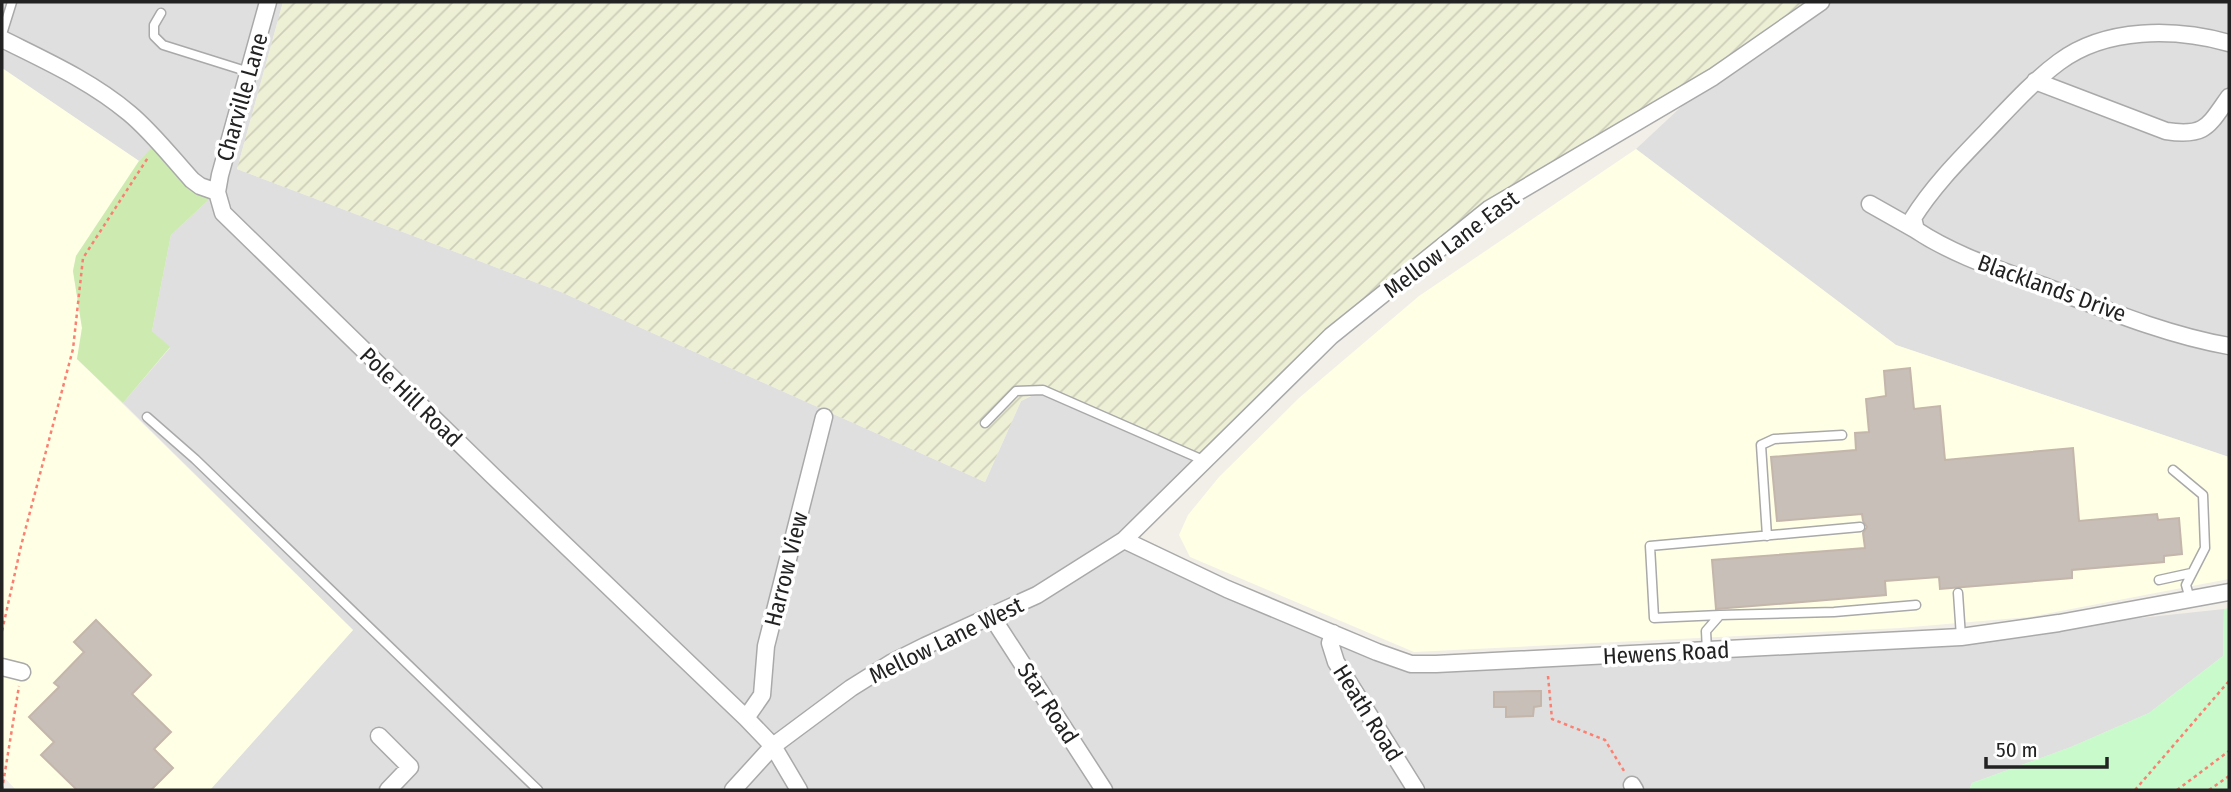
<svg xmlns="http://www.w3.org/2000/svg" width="2231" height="792" font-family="'Fira Sans Condensed',sans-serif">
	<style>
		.residential { fill: #e0dfdf }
		.education { fill: #ffffe5 }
		.farmland { fill: url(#farmland-furrows) }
		.grass { fill: #cdebb0 }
		.park { fill: #c8facc }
		.building { fill: #c7bfb8; stroke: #c4b6ab; stroke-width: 2 }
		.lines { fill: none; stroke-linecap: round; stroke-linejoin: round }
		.lane-casing { stroke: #a9a9a9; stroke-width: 11 }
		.street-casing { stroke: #a9a9a9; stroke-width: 19 }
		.path { stroke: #fa8072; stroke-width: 2.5; stroke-dasharray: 3.5 3.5; stroke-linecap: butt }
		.lane { stroke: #fff; stroke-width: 8 }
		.street { stroke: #fff; stroke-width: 16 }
		.labels { text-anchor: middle; stroke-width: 7; stroke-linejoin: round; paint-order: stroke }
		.street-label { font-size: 23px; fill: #222; stroke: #fff }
	</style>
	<defs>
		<pattern id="farmland-furrows" width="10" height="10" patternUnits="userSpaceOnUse" patternTransform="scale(1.75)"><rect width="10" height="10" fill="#eef0d5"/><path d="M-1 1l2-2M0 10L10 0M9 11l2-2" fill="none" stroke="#ccceb7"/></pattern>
	</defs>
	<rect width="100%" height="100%" fill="#f2efe9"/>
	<!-- residential -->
	<path class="residential" d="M2,2H283L237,169L561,292L985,482L1021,401L1043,390L1203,460L1124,539L1211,591L1398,660L1961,637L2224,609L2223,656L2149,713L2071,747L1972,783L1969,790H210L353,630L123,403L170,348L152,331L171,235L216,193L157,143L139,161L2,68Z
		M1813,2H2229V457L1896,345L1636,149L1713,77Z"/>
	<!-- education -->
	<path class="education" d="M2,68L139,161L76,256L73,271L82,328L77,359L353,630L210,790H16L2,775Z
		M1636,149L1896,345L2229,457V579L2029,617L1900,628L1414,652L1190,557L1179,535L1188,515L1219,477L1299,398L1419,296Z"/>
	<!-- farmland -->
	<path class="farmland" d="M283,2H1813L1713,77L1489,209L1331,336L1203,460L1043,390L1021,401L985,482L561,292L237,169Z"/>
	<!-- grass -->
	<path class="grass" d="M157,142L217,192L171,235L152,331L170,347L123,403L77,359L82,328L73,271L76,256L139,161Z"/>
	<!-- park -->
	<path class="park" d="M2229,608V788L2226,790H1969L1972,783L2071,747L2149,713L2223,656L2224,609Z"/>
	<!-- building -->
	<path class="building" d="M1910,368L1914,409L1940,406L1945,460L2073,448L2079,521L2157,514L2158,520L2179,518L2182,554L2164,556V562L2072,570V578L1940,589L1939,577L1885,581L1886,595L1716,609L1712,560L1865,548L1863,533L1867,527L1863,521L1862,514L1777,521L1771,457L1856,450L1855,433L1869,432L1866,399L1886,396L1884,371Z
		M96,620L151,675L132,694L171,732L154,749L173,768L151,790H77L41,755L54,742L29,717L59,687L54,683L84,652L74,642Z
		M1541,691V706L1534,707L1533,716L1506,717V707H1494V692Z"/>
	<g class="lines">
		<!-- lane casing -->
		<g class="lane-casing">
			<path id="lane" d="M161,13L154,25V36L163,45L249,72
				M2,34L12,2
				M147,417L195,459L538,790
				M985,423L1016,391L1043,390L1203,460
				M2173,470L2203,495L2205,548L2186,585L2190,599
				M1767,536L1761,445L1774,439L1842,435
				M2159,580L2191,573
				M1958,593L1961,637
				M1720,615L1654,618L1650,546L1860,527
				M1707,651L1706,631L1720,615L1834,612L1916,605"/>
		</g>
		<!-- street casing -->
		<g class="street-casing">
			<path id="street" d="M268,2L220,175L217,192L223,213L493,476L746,718L773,746L799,790
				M2,39C46,61 91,81 129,113C152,132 172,158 192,180L200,186L217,192
				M2229,43C2175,28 2106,27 2059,62C2032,82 2009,108 1986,132C1960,159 1933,186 1913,218L1916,230C1955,256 2001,270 2044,286C2104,309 2166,335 2229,346
				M2035,81L2166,131C2206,137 2208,126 2229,97
				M1870,204L1916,230
				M1124,540L1227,589L1377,652L1411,664H1436L1961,637L2059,623L2229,592
				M992,617L1104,790
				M1333,633L1330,643L1336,662L1416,790
				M2,667L22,672
				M746,718L762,695L766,646L824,417
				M379,736L410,767L388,790
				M1632,785L1635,790
				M733,790L773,746L851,688L891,663L925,646L1037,595L1124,540L1331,336L1489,209L1713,77L1821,2"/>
		</g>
		<!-- path -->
		<path class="path" d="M2,631L21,546L73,349L83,258L149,156
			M1548,676L1552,719L1605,740L1624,771
			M2,790L19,686
			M2135,790L2229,681
			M2177,790L2229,751
			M2209,790L2229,776"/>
		<!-- lane -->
		<use href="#lane" class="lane"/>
		<!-- street -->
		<use href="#street" class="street"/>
	</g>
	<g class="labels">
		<!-- street labels -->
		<g class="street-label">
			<text transform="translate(242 97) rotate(-74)" y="8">Charville Lane</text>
			<text transform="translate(1451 244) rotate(-37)" y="8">Mellow Lane East</text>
			<text transform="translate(2052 288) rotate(20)" y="8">Blacklands Drive</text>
			<text transform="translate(411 397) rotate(44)" y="8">Pole Hill Road</text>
			<text transform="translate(786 569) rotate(-76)" y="8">Harrow View</text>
			<text transform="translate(946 640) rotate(-26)" y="8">Mellow Lane West</text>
			<text transform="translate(1666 653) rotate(-3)" y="8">Hewens Road</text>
			<text transform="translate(1048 703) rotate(57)" y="8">Star Road</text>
			<text transform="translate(1368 713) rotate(58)" y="8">Heath Road</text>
		</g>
	</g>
	<!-- border -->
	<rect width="2231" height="792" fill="none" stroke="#222222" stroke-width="7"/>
	<!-- scale -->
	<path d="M1986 757v10h121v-10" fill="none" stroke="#222222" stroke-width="3.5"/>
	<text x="1996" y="757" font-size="21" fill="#222222" stroke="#ffffff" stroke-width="5" paint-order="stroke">50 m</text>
</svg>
